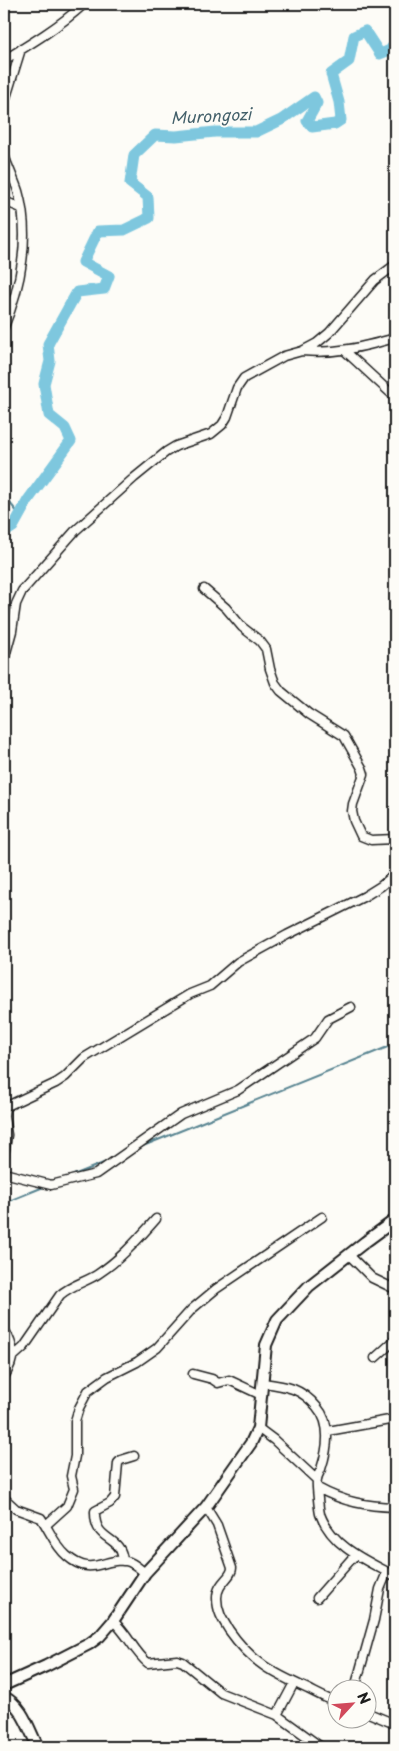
<svg xmlns="http://www.w3.org/2000/svg" width="399" height="1751" font-family="'Playpen Sans',sans-serif">
	<style>
		.lines { fill: none; stroke-linecap: round; stroke-linejoin: round }
		.stream { stroke: #578390; stroke-width: 2 }
		.river { stroke: #7ec7de; stroke-width: 11 }
		.street-casing { stroke: #1c1c1c; stroke-width: 11 }
		.secondary-casing { stroke: #1c1c1c; stroke-width: 14 }
		.street { stroke: #fdfcf7; stroke-width: 8 }
		.secondary { stroke: #fdfcf7; stroke-width: 10 }
		.labels { text-anchor: middle; stroke-width: 4; stroke-linejoin: round; paint-order: stroke }
		.water-label { font-size: 16px; font-style: italic; fill: #43606a; stroke: #fdfcf7 }
	</style>
	<rect width="100%" height="100%" fill="#fdfcf7"/>
	<filter id="ink" filterUnits="userSpaceOnUse"><feTurbulence type="fractalNoise" baseFrequency=".02" numOctaves="2"/><feDisplacementMap in="SourceGraphic" scale="10" xChannelSelector="R" yChannelSelector="G"/><feConvolveMatrix kernelMatrix="1 2 1 2 8 2 1 2 1" color-interpolation-filters="sRGB"/></filter>
	<g filter="url(#ink)">
		<g class="lines">
			<!-- stream -->
			<path class="stream" d="M4,496L19,514
				M138,1148L395,1044
				M66,1178L111,1160
				M4,1203L46,1186"/>
			<!-- river -->
			<path class="river" d="M4,533L13,527L28,500L71,441L65,428L49,415L44,384L50,361L48,344L77,292L104,289L109,276L83,262L98,231L124,230L149,218L148,197L130,183L134,155L155,135L176,136L215,132H256L281,120L314,97L317,103L307,121L312,127L335,124L341,120L339,102L331,74L349,61L354,36L365,31L380,54L390,50L395,43"/>
			<!-- street casing -->
			<g class="street-casing">
				<path id="street" d="M4,60C32,43 60,26 84,4
					M4,104L21,49
					M4,155C8,167 14,179 18,191C31,235 21,286 4,327
					M4,201L21,208
					M344,350L395,397
					M302,351C336,354 363,347 395,338
					M204,589L226,608L242,627L260,641L266,649L270,669L275,683L281,691L309,714L344,736L362,768L364,774L353,804L352,811L354,821L361,836L371,840L395,839
					M4,660L12,631L16,604L22,591L75,531L134,478L166,452L176,446L211,434L222,425L227,417L237,388L244,378L284,356L302,351L317,343L329,333L375,280L395,265
					M4,1115L5,1107L56,1083L65,1077L84,1058L190,994L210,986L238,962L287,935L365,896L381,886L395,874
					M4,1117L7,1135L4,1156
					M4,1173L51,1185L96,1174L181,1114L238,1090L315,1038L328,1019L351,1007
					M349,1255L372,1278L395,1289
					M4,1329C15,1347 16,1358 4,1377
					M14,1356L24,1347L60,1295C71,1285 86,1282 98,1274C121,1259 138,1239 156,1219
					M375,1358L395,1340
					M193,1374L212,1379L218,1383L229,1380L261,1395
					M263,1383C287,1386 301,1388 317,1407C332,1424 328,1448 321,1469C320,1472 317,1476 317,1480C316,1483 319,1510 320,1514C332,1547 367,1561 395,1576
					M258,1428L274,1440L317,1480
					M328,1431L395,1419
					M318,1488C343,1502 367,1506 395,1507
					M4,1498L16,1509L41,1518C50,1531 55,1546 67,1556C92,1578 104,1557 126,1561C133,1562 140,1569 145,1573
					M206,1507L217,1525L232,1568C232,1578 217,1582 217,1598C217,1611 222,1619 229,1630C252,1663 273,1673 308,1689C318,1694 327,1699 336,1702
					M46,1525L67,1506L74,1489L71,1476L75,1456V1421L79,1408L88,1391L107,1377L137,1362L157,1348L192,1309L216,1289L322,1217
					M123,1561C121,1533 94,1544 95,1511L110,1503L115,1497L118,1463L121,1460L134,1456
					M317,1598L355,1555
					M113,1621C128,1634 134,1652 148,1663L177,1660L183,1662L221,1693L277,1715L321,1747
					M355,1688L374,1620L380,1589L387,1572
					M366,1712L395,1724
					M277,1715L294,1683"/>
			</g>
			<!-- secondary casing -->
			<g class="secondary-casing">
				<path id="secondary" d="M4,1685L46,1666L89,1644L100,1636L113,1621L145,1573L206,1507L251,1443L258,1428L266,1345L277,1320L309,1286L365,1242L395,1220
					M4,1697C23,1706 29,1730 38,1747"/>
			</g>
			<!-- street -->
			<use href="#street" class="street"/>
			<!-- secondary -->
			<use href="#secondary" class="secondary"/>
		</g>
	</g>
	<g class="labels">
		<!-- water labels -->
		<g class="water-label">
			<text transform="translate(211 116) rotate(-3)" y="6">Murongozi</text>
		</g>
	</g>
	<!-- margin -->
	<rect width="399" height="1751" fill="none" stroke="#fdfcf7" stroke-width="20"/>
	<rect x="10" y="10" width="379" height="1731" fill="none" stroke="#1c1c1c" stroke-width="2" filter="url(#ink)"/>
	<!-- north arrow -->
	<g transform="translate(352 1704) rotate(64)"><circle r="24" fill="#fdfcf7" stroke="#a3a29f"/>
	<path d="M0-4L9 19L0 12L-9 19Z" fill="#d1495b"/>
	<text y="-8" font-size="14" font-weight="bold" text-anchor="middle" fill="#1c1c1c">N</text>
	</g>
</svg>
